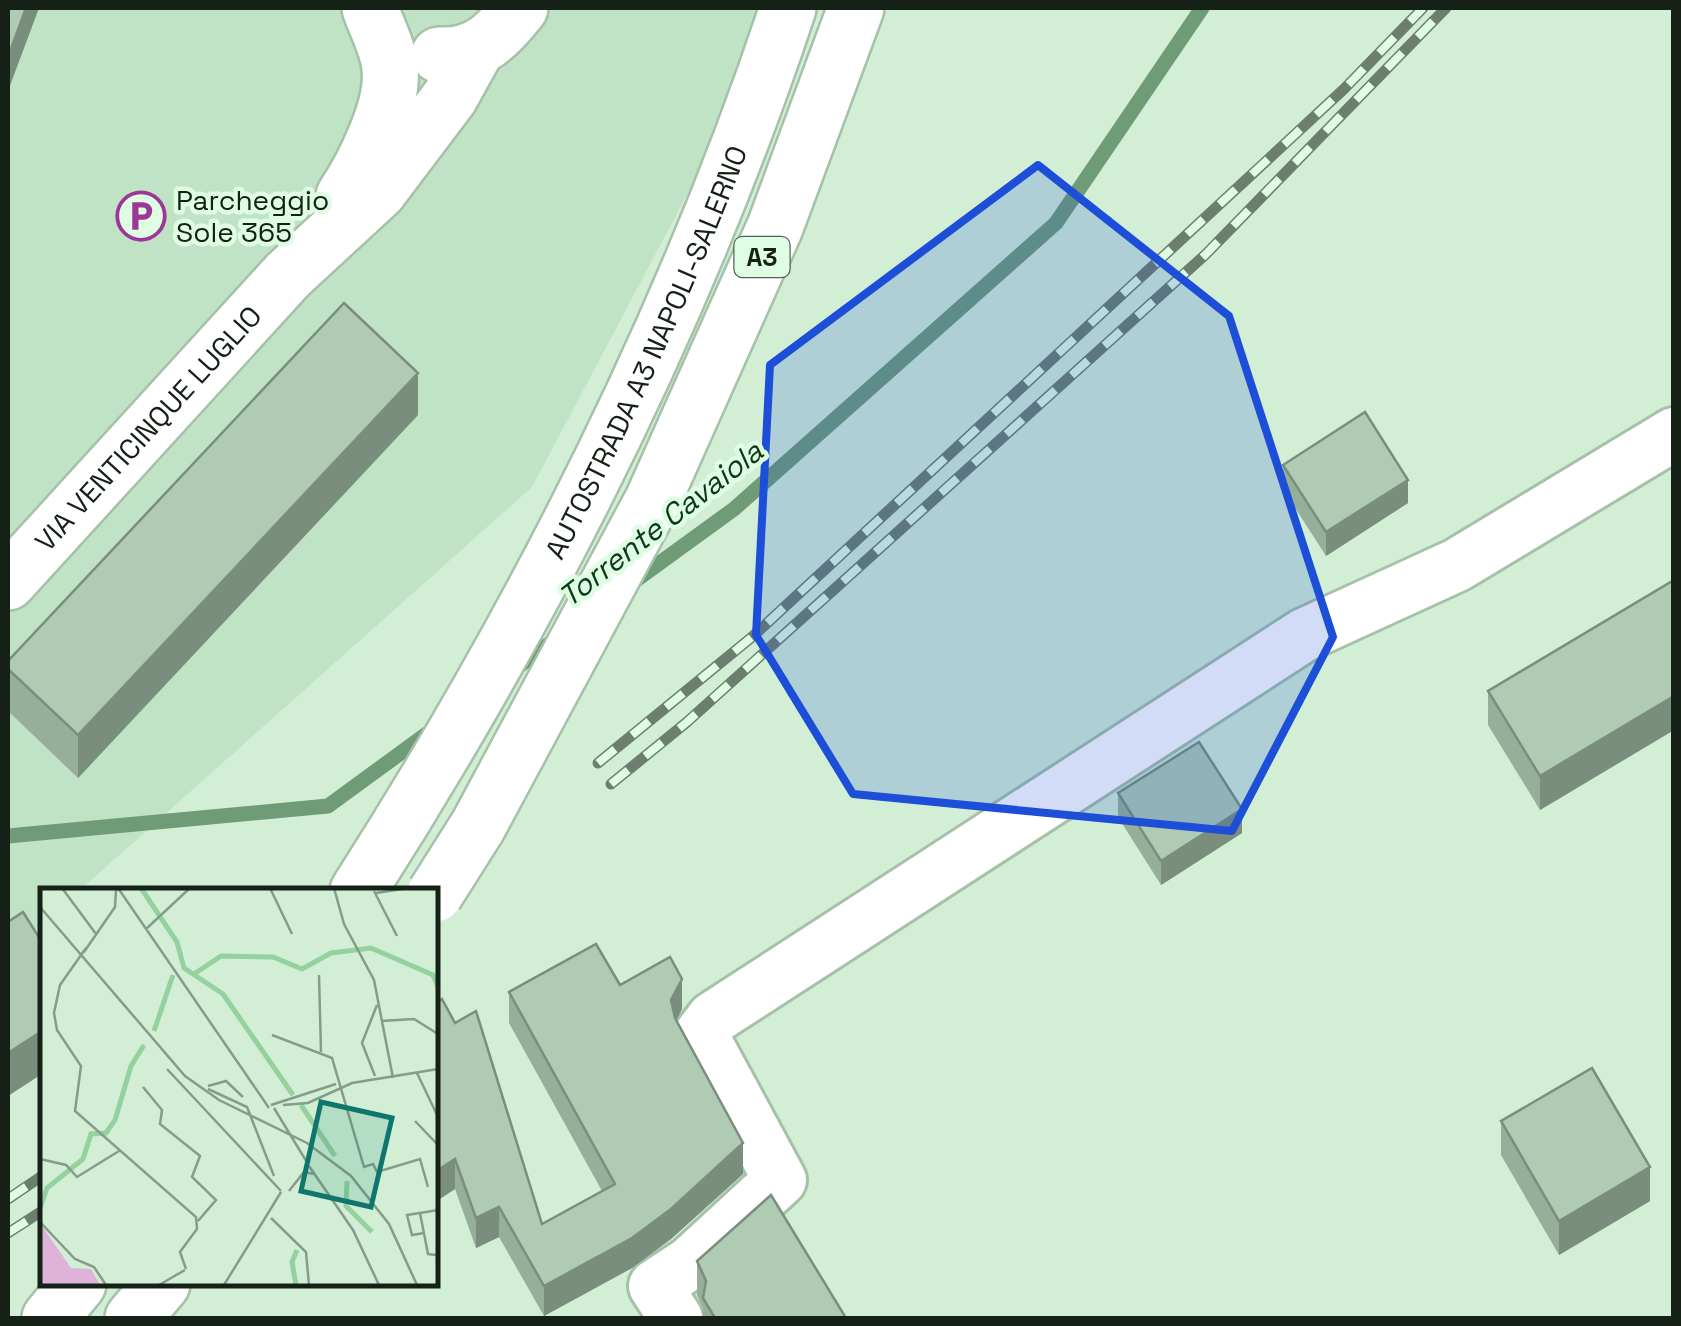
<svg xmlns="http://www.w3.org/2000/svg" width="1681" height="1326" font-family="'Space Grotesk',sans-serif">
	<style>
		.built { fill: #c0e3c5 }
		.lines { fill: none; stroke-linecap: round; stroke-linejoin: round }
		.stream { stroke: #6f9c76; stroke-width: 15 }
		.minor-casing { stroke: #a5c1a8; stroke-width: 58 }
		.primary-casing { stroke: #a5c1a8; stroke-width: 60 }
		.motorway-casing { stroke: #a5c1a8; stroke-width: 60 }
		.minor { stroke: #fff; stroke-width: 52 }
		.primary { stroke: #fff; stroke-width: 55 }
		.motorway { stroke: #fff; stroke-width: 55 }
		.rail-casing { stroke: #6c7f6f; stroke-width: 11 }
		.rail { stroke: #dffde3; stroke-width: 8; stroke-dasharray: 22; stroke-linecap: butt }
		.motorway-bridge-casing { stroke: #a5c1a8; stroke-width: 60; stroke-linecap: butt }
		.motorway-bridge { stroke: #fff; stroke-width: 55 }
		.wall { fill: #96af9a }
		.shaded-wall { fill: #7a8e7d }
		.building { fill: #afcbb3; stroke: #7a8e7d; stroke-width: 2.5 }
		.marked { fill: #1d4ed8; fill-opacity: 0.2; stroke: #1d4ed8; stroke-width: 8; stroke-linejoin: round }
		.labels { text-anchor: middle; stroke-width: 9; stroke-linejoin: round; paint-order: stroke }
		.shield { fill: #dffde3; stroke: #526254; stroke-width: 2.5 }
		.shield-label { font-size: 25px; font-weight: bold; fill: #152017 }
		.poi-label { font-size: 28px; fill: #152017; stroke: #dffde3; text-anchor: start }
		.street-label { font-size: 28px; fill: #152017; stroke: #dffde3 }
		.water-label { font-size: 30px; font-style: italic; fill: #0c3818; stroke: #dffde3 }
		.inset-river { fill: none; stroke: #95d19e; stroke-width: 5 }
		.inset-road { fill: none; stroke: #869c8a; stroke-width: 2.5 }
		.view { fill: #0f766e; fill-opacity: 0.15; stroke: #0f766e; stroke-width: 5 }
		.inset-edge { fill: none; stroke: #152017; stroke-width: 5 }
	</style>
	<rect width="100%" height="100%" fill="#d2efd6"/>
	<!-- built -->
	<path class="built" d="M8,8H786L532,487L79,891H42V924L8,955Z"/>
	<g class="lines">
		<!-- stream -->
		<path class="stream" d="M628,586L734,509L1056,223L1202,8
			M511,672L557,638
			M8,836L328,806L432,730"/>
		<!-- minor casing -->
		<g class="minor-casing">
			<path id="minor" d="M676,1318L655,1286L690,1263L780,1180L701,1034L713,1018L1304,635L1457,565L1674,434"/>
		</g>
		<!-- primary casing -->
		<g class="primary-casing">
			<g id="primary">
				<path d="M439,55C478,57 497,36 520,8"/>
				<path d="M344,196C364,166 394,106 390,69C389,49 376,26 370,8"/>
				<path id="s1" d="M8,582L288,275L379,191L450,97L476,50"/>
			</g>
		</g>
		<!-- motorway casing -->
		<g class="motorway-casing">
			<g id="motorway">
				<path d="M653,500L775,227L856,8"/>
				<path id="s2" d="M358,891C534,616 685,318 788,8"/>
				<path d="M50,1318L78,1284"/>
				<path d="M133,1318L162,1284"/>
			</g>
		</g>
		<!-- minor -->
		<use href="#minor" class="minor"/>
		<!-- primary -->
		<use href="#primary" class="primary"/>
		<!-- motorway -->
		<use href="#motorway" class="motorway"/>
		<!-- rail casing -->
		<g class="rail-casing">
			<path id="rail" d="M598,763L752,637L1344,89L1423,8
				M611,784L687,722L1205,255L1446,8
				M8,1199L42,1176
				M8,1233L42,1211"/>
		</g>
		<!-- rail -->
		<use href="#rail" class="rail"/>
		<!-- motorway-bridge casing -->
		<g class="motorway-bridge-casing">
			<path id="motorway-bridge" d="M435,894L478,826L653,500"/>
		</g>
		<!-- motorway-bridge -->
		<use href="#motorway-bridge" class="motorway-bridge"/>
	</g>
	<!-- wall -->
	<path class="wall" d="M418,415L78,778L8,711V661Z
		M1283,465L1408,503L1326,556L1283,489Z
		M1674,580V730L1540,810L1488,725V691Z
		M1118,793L1242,833L1161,885L1118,817Z
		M620,985L682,1009L676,1021L743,1174L671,1239L632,1268L544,1316L499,1237L476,1248L455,1189L435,1202V1003L542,1224L602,1191L509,1023V992Z
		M1501,1121L1650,1201L1559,1255L1501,1155Z
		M697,1261L846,1318H703V1308L697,1295Z"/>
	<!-- shaded-wall -->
	<path class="shaded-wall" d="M26,8H39L8,91V57Z
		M418,373V415L78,778V735Z
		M1408,480V503L1326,556V532Z
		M1674,696V730L1540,810V776Z
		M1242,809V833L1161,885V861Z
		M682,979V1009L671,1031V1000Z
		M42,1031V1074L8,1096V1053Z
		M743,1143V1174L671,1239L632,1268L544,1316V1286Z
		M455,1159V1189L435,1202V1172Z
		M1650,1167V1201L1559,1255V1221Z
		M499,1207V1237L476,1248V1218Z"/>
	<!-- building -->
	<path class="building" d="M8,8H26L8,57Z
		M344,303L418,373L78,735L8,669V661Z
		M1365,412L1408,480L1326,532L1283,465Z
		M1674,580V696L1540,776L1488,691Z
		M1199,742L1242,809L1161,861L1118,793Z
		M23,912L42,942V1031L8,1053V922Z
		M596,944L620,985L670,957L682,979L671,1000L675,1018L743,1143L671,1209L632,1238L544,1286L499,1207L476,1218L455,1159L435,1172V1003L442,999L455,1023L476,1011L542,1224L615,1184L509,992Z
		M1592,1068L1650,1167L1559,1221L1501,1121Z
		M771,1195L846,1318H715L703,1298L706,1281L697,1261Z"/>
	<!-- marked area -->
	<path class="marked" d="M1038,165L1229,316L1333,637L1232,831L853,794L756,635L770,365Z"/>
	<!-- icons -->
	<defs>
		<g id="parking-ring" transform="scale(2.5)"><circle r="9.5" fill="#dffde3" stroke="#9e3699" stroke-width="1.5"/><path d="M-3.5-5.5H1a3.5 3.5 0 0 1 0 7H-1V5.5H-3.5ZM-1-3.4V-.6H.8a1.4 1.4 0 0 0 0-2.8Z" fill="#9e3699"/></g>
	</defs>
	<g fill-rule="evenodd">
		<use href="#parking-ring" x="141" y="216"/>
	</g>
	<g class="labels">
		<!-- shield labels -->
		<rect class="shield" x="734.5" y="237" width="55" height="40" rx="8"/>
		<g class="shield-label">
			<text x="762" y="266">A3</text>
		</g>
		<!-- poi labels -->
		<g class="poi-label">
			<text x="176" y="210">Parcheggio<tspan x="176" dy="32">Sole 365</tspan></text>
		</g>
		<!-- street labels -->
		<g class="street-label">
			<text dy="10" stroke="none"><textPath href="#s2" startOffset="612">AUTOSTRADA A3 NAPOLI-SALERNO</textPath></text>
			<text dy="10" stroke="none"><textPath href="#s1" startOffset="208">VIA VENTICINQUE LUGLIO</textPath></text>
		</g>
		<!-- water labels -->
		<g class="water-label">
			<text transform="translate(661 524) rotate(-38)" y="10">Torrente Cavaiola</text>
		</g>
	</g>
	<!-- overview -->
	<g transform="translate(40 888)">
		<rect width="398" height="398" fill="#d2efd6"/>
		<path d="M0,335L31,380L51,381L60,397H0Z" fill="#dfb2da"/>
		<path class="inset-river" d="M101,0L137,54L144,80L183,106L253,207M154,86L181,68L233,69L262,81L291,65L331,60L393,87L398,99M114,143L133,87M261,217L295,268M307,293L306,318L332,344M0,320L7,300L43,271L51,246L66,245L75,232L91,178L104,157M256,397L252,374L257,362"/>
		<path class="inset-road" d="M22,0L56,46M78,0L229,220M230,0L252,46M294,0L304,36L334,92L353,190M334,3L357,48M336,5L369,0M0,19L145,188L179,212L267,255L311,288L349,336L377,397M106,41L150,0M46,60L20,97L14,125L17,142L41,178L35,223L156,329L157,341L140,364L146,381M44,64L75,19L76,2M279,87L281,164M341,133L374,131L398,146M232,147L292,170L324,279L333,276L337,284L380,271L388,299M127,181L241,303M377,185L398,229M335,188L322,155L337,117M168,198L186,193L203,209M103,199L122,222L120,236L160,268L152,289L176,312L158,333M168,201L207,219L234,288M231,217L296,196M243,217L268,215L312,195L398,181M234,220L268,276M375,233L398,257M0,271L26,277L37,289L79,263M269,278L313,342L339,397M249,303L264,284L274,286M380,325L367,327L372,347L384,345M231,330L266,364L269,397M0,334L35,371L54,379L66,397M396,367L388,366L380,325L398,322M119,397L145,382M184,397L241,304"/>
		<path class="view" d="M281,214L352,230L331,319L261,303Z"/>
		<rect width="398" height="398" class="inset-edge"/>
	</g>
	<!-- border -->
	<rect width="1681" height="1326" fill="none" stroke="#152017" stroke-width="20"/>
</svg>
